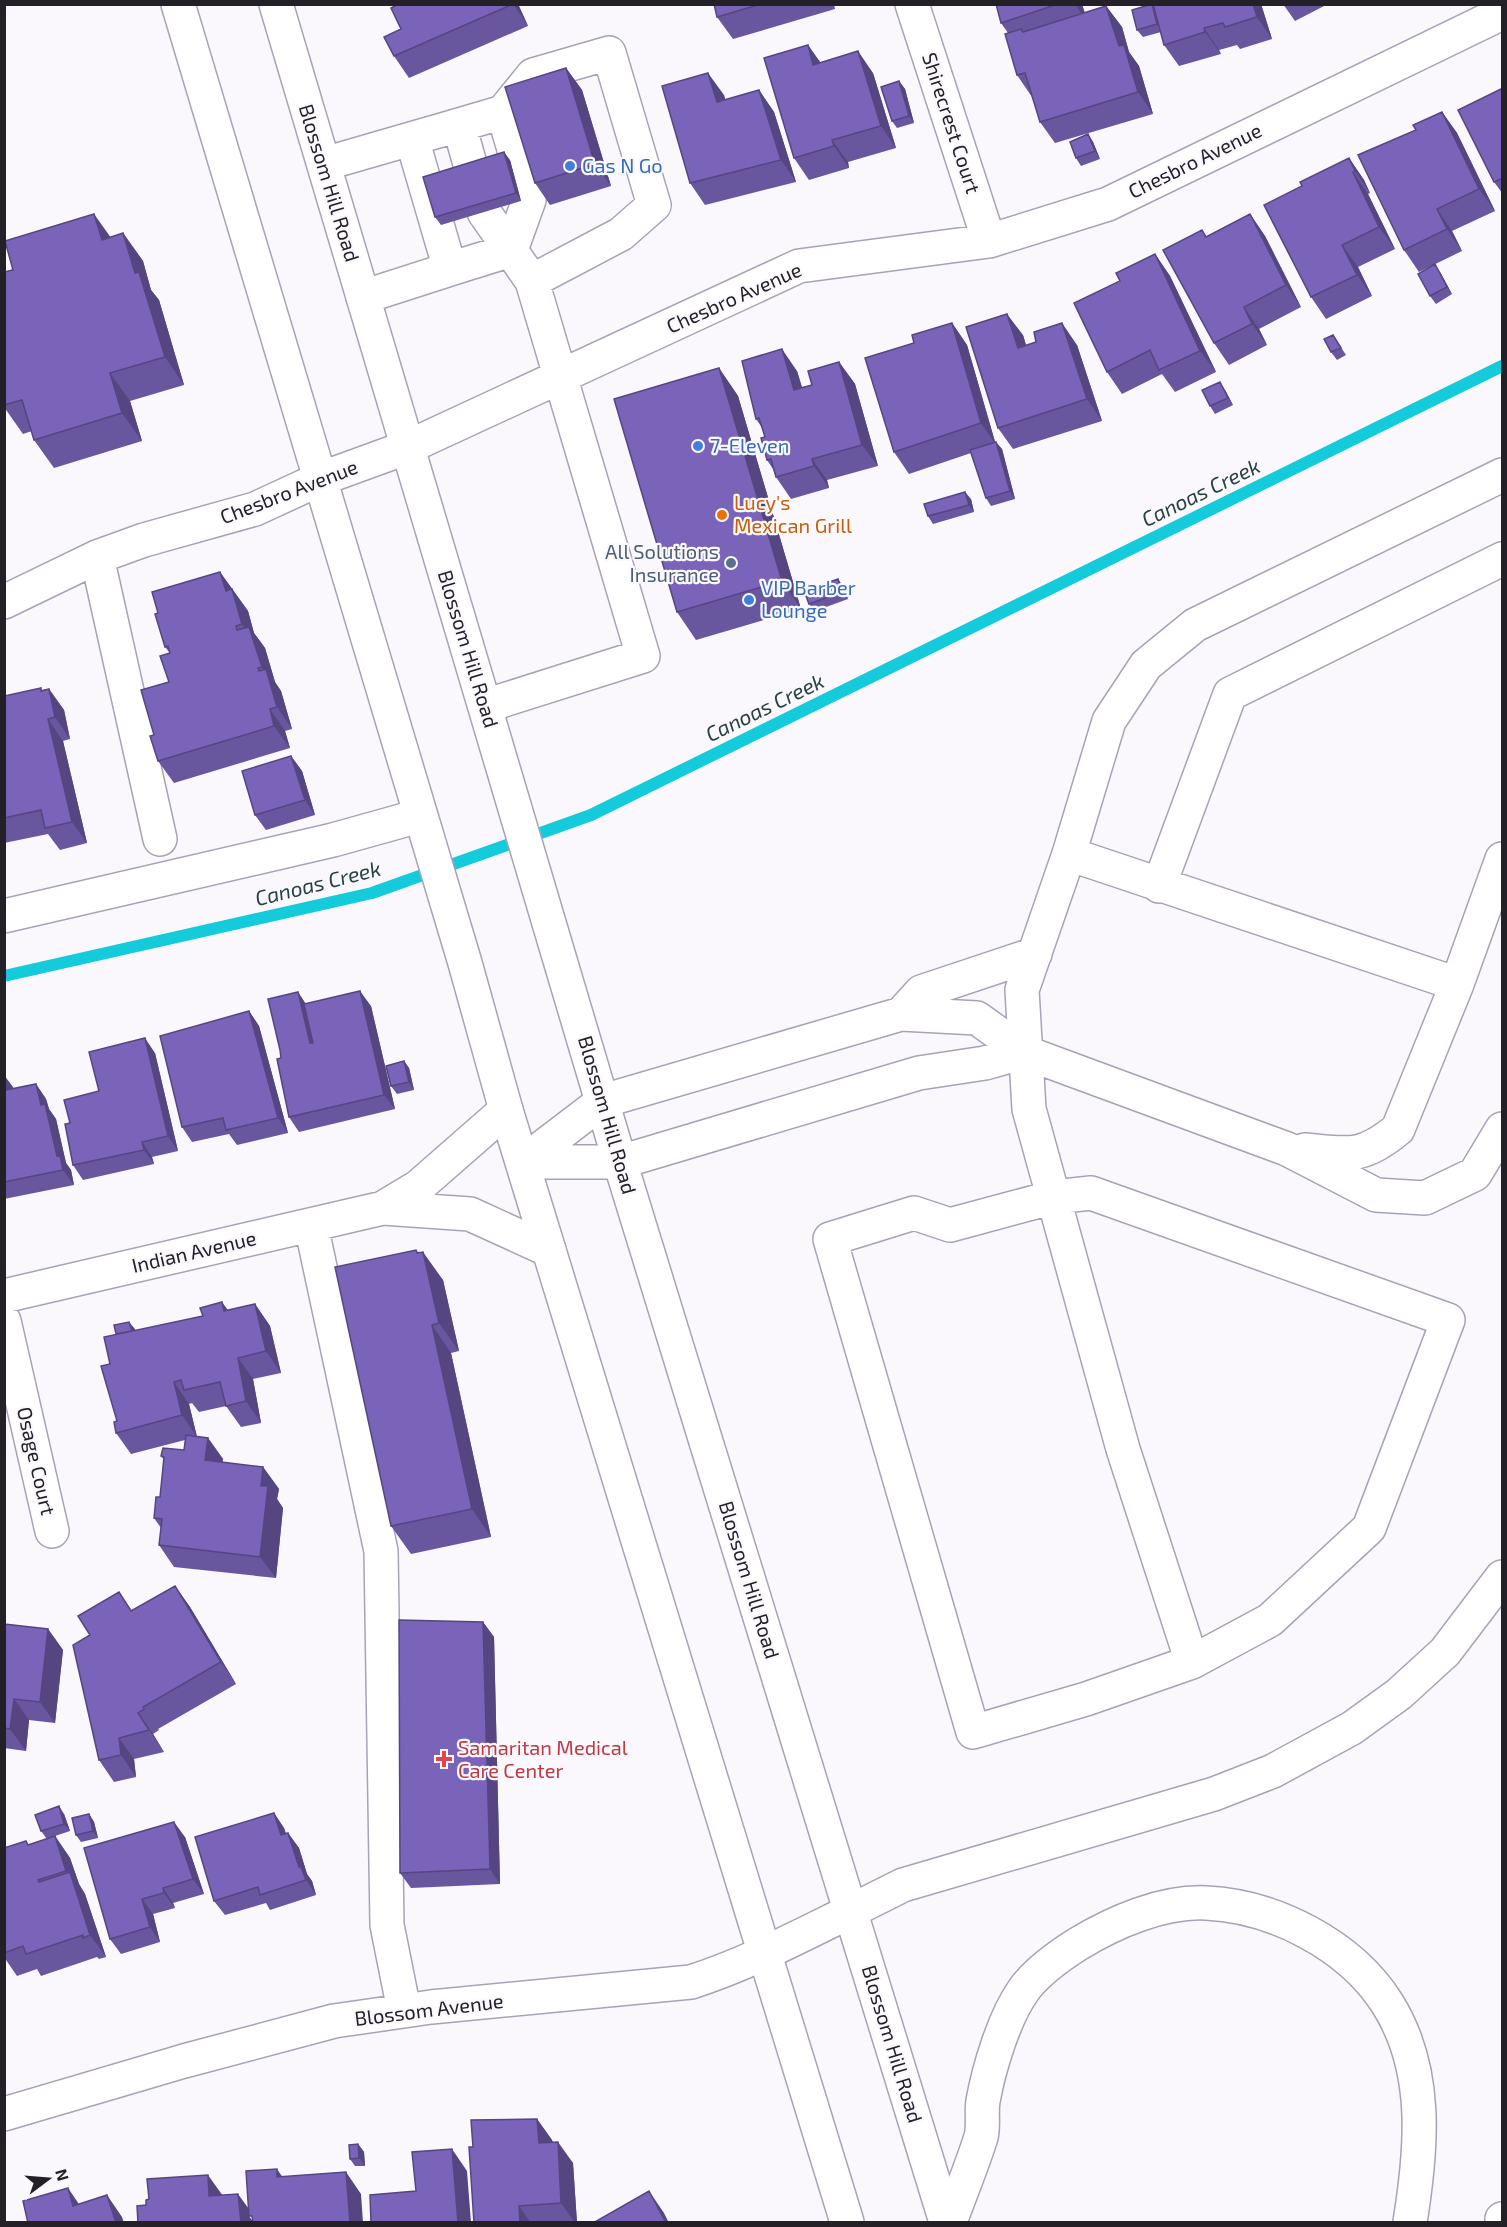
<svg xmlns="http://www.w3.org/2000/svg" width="1507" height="2227" font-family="'Exo 2',sans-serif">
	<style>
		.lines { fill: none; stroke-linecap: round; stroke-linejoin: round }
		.stream { stroke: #13cbda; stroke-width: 12 }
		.minor-casing { stroke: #a9a2b6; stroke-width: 36 }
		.major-casing { stroke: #a9a2b6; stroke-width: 36 }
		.highway-casing { stroke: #a9a2b6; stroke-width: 36 }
		.minor { stroke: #fff; stroke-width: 33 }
		.major { stroke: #fff; stroke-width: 33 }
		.highway { stroke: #fff; stroke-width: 33 }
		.wall { fill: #68569f }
		.shaded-wall { fill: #554682 }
		.building { fill: #7964b9; stroke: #554682; stroke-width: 1.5 }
		.shop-dot { fill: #3f7fe0; stroke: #faf8fc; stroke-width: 2 }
		.food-dot { fill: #e8710a; stroke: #faf8fc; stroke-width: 2 }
		.service-dot { fill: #5c6f8a; stroke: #faf8fc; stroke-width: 2 }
		.health-dot { fill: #e0444e; stroke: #faf8fc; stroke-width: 2 }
		.labels { text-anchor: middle; stroke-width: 4.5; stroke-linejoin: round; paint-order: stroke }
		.street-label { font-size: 20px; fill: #232028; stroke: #faf8fc }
		.shop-label { font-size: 20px; fill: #366cbe; stroke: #faf8fc; text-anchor: start }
		.food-label { font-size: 20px; fill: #c56008; stroke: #faf8fc; text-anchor: start }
		.service-label { font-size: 20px; fill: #4e5e75; stroke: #faf8fc; text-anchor: end }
		.health-label { font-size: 20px; fill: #be3a42; stroke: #faf8fc; text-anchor: start }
		.water-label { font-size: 21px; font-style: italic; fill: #284144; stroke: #faf8fc }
	</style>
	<rect width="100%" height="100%" fill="#faf8fc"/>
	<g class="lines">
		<!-- stream -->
		<path class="stream" d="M4,976L372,893L591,815L1502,366"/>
		<!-- minor casing -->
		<g class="minor-casing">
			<path id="minor" d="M912,4L989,241
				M503,112L533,75L609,53L654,205L621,234L532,281
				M412,139L450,269L511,250L529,200L503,112L459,125
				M324,164L459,125L472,171
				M484,212L532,281L643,656L485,706
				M363,297L450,269
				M97,557L160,839
				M4,602L97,557L144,540L255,509L320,479L408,447L799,266L989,241L1108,204L1502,13
				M1069,854L1457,984
				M1159,886L1230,694L1502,559
				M4,916L333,840L419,816
				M901,1014L921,992L1035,954
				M603,1101L901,1014L977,1018L1024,1052L1287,1149L1376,1195L1425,1198L1475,1174L1502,1129
				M1305,1150C1349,1154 1362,1159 1398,1129L1457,984L1502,859
				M620,1162L919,1073L985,1063L1024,1052
				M1091,1193L1448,1320L1369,1528L1270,1620L1192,1662L1086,1699L973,1732L830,1239L914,1213L950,1225L1054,1197Z
				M383,1208L470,1214L549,1250
				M311,1225L381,1551L387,1925L404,2010
				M4,1296L383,1208L418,1187L506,1110
				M4,1321L52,1531
				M1192,1662L1123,1449L1029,1109L1022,990L1069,854L1109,721L1146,665L1195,625L1502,475
				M4,2114L184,2061L334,2021L431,2007L691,1982C747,1964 798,1937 851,1911"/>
		</g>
		<!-- major casing -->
		<g class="major-casing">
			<path id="major" d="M178,4L465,963L506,1110L847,2222
				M276,4L620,1162L946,2222
				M523,1162L603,1101
				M523,1162H620"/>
		</g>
		<!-- highway casing -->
		<g class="highway-casing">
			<path id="highway" d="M851,1911L903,1885L1214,1794L1273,1771L1352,1728L1399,1694L1445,1652L1502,1577
				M950,2222C960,2194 972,2166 981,2137C984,2126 981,2113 983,2101C989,2068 1004,2018 1023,1991C1036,1972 1059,1956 1078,1944C1114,1922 1163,1901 1206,1903C1274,1906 1350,1945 1387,2003C1429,2069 1422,2148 1410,2222
				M1502,2222V2219"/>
		</g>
		<!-- minor -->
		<use href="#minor" class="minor"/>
		<!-- major -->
		<use href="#major" class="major"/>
		<!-- highway -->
		<use href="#highway" class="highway"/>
	</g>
	<!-- wall -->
	<path class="wall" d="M518,4L528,26L409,78L394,56L401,29L395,6Z
		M714,4H834L835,9L733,39L717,17Z
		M996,4H1082L1085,13L1106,6L1122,27L1129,52L1139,66L1153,114L1055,143L1040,122L1032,97L1017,75L1008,33L1001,23Z
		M1152,4L1153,7V4H1261L1272,39L1240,49L1237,45L1219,50L1221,54L1179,66L1164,45L1161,32L1143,37L1137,30Z
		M1283,4H1328L1295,21Z
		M808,45L820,63L873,73L896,148L848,162L849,168L809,180L794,158Z
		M566,68L582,90L611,186L550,205L535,183Z
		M899,81L905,89L914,123L897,128L892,121Z
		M1503,88V194L1494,182Z
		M759,90L774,112L796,182L705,205L690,183L724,95L725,100Z
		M1442,112L1457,133L1495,211L1452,231L1462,251L1419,272L1404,250L1416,130Z
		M1088,134L1093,142L1100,159L1081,166L1076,158Z
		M1349,158L1364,180L1370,193L1368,194L1395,249L1358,267L1372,296L1326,319L1311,297L1302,186Z
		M510,160L521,201L441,225L435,217Z
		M1250,214L1265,236L1301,307L1259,329L1267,345L1229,365L1214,343L1202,230L1207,237Z
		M123,233L143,261L151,290L159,300L184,385L130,401L142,441L54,468L34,440L32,431L23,434L4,407V272Z
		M1155,254L1170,276L1216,372L1175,392L1162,374L1122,394L1107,372L1120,281Z
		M1440,272L1452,294L1436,304L1430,296Z
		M952,323L967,345L995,442L1002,449L1015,499L991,506L986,498L971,453L909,474L894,452L914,343Z
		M1023,335L1026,345H1077L1102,421L1013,449L998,428Z
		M1333,335L1346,355L1337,360L1331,352Z
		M839,362L855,384L878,466L827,480L829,488L791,499L776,477L773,469L767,460L765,437L763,429L756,419L797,371L802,387L812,385Z
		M719,368L738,396L801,609L696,640L677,612Z
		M1225,390L1233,405L1215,414L1210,406Z
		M971,499L974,512L933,524L928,516Z
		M220,572L248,611L254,633L265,648L275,682L281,691L292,729L285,731L290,748L174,783L158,761L154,735L169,682L170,653L165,647L158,613Z
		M843,586L848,599L815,611L809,604Z
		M49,689L64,710L70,739L63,741L87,843L60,850L48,834L4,843V696L42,690Z
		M291,756L302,771L315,815L266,830L255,815Z
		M306,1004L371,1006L395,1109L299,1132L289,1117L281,1058Z
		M249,1011L259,1026L288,1133L237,1145L229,1134L192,1142L182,1127Z
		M155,1053L178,1151L152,1157L154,1164L83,1180L73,1165L70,1123L99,1091Z
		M404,1061L409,1068L414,1090L397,1094L391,1086Z
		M4,1075L13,1089L36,1084L46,1099L49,1109L56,1119L66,1163L71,1170L74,1185L4,1199Z
		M416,1250L443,1280L459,1351L451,1353L491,1537L411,1554L391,1526Z
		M255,1304L270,1326L281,1373L253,1379L261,1423L241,1427L226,1406L199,1412L192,1403L189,1404L197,1437L208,1438L223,1459L222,1462L263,1467L279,1489L277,1499L283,1508L276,1578L174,1567L159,1545L161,1528L154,1518L160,1497L164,1460L161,1456L184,1450L185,1440L131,1454L116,1433L117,1421L110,1364L116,1334L129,1322L135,1331Z
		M175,1586L190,1607L236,1684L158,1729L159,1730L153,1734L164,1752L134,1759L136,1777L114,1782L99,1760L90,1635L119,1592L132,1611Z
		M483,1622L494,1637L500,1884L411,1888L400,1873Z
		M4,1624L48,1629L63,1650L55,1723L29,1720L26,1751L4,1748Z
		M274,1813L284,1828L286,1834L288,1833L299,1848L307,1874L312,1881L316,1895L270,1910L266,1903L225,1915L214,1901Z
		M64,1814L70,1831L55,1836L70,1858L79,1884L85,1894L106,1957L99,1959L97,1957L41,1976L37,1969L17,1976L6,1960H4V1848L28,1845L47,1839L41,1831Z
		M89,1814L94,1822L98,1838L81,1842L76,1835Z
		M185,1837L204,1894L173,1903L175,1908L153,1914L160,1942L121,1954L110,1939Z
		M537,2119L552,2140L553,2142L573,2163L577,2223H474L473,2147Z
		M358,2144L364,2152L365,2166H355L350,2159Z"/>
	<!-- shaded-wall -->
	<path class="shaded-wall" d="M513,4H518L528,26Z
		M1075,4H1082L1087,22Z
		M1152,4L1157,12L1162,32L1157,24Z
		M1253,4H1261L1272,39L1257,17Z
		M1106,6L1122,27L1129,52L1139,66L1153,114L1138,92L1119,46Z
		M1204,28L1219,50L1221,54L1205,32Z
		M808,45L823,66L813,65Z
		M858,51L873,73L896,148L881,126Z
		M566,68L582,90L611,186L595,164Z
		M708,73L724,95L732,124L717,102Z
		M899,81L905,89L914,123L909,116Z
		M759,90L774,112L796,182L781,160Z
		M1442,112L1457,133L1495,211L1479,189Z
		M1088,134L1093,142L1100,159L1095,151Z
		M832,140L848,162L849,168L834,146Z
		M504,152L510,160L521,201L516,193Z
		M1349,158L1364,180L1370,193L1355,171Z
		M1353,172L1368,194L1395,249L1379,227Z
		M1437,209L1452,231L1462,251L1447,229Z
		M94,214L114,242L102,240Z
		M1250,214L1265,236L1301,307L1286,285Z
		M123,233L143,261L151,290L159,300L184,385L165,357L135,273Z
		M1342,245L1358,267L1372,296L1357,275Z
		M1155,254L1170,276L1216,372L1200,351Z
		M1435,264L1440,272L1452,294L1447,287Z
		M1244,307L1259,329L1267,345L1252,324Z
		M1007,314L1023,335L1033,370L1018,348Z
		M952,323L967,345L996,445L981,423Z
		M1062,323L1077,345L1102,421L1087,399Z
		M782,349L797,371L809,412L794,390Z
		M839,362L855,384L878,466L862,445Z
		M719,368L738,396L801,609L782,581Z
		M110,373L130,401L142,441L122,413Z
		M1220,382L1225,390L1233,405L1228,398Z
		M996,442L1002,449L1015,499L1010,491Z
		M812,459L827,480L829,488L814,466Z
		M965,492L971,499L974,512L969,505Z
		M220,572L248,611L254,633L265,648L275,682L281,691L292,729L277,707L259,671L258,668L271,686L267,675L262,667L253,640L242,624L226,591Z
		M838,579L843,586L848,599L842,592Z
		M41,688L52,704L49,689L64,710L70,739L55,717Z
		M270,709L285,731L290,748L274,726Z
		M48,719L63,741L87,843L72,822Z
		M291,756L302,771L315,815L305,800Z
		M360,991L371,1006L395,1109L384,1095Z
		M298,992L308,1007L320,1058L310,1043Z
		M249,1011L259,1026L288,1133L278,1118Z
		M145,1038L155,1053L178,1151L168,1136Z
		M404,1061L409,1068L414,1090L409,1082Z
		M4,1075L13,1087L17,1105L6,1090L4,1082Z
		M36,1084L46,1099L49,1109L56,1119L66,1163L71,1170L74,1185L63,1170L57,1156L41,1105Z
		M142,1142L152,1157L154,1164L144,1150Z
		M416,1250L426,1264L423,1252L443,1280L459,1351L439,1323Z
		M222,1302L238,1324L224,1311Z
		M255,1304L270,1326L281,1373L266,1351Z
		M129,1322L135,1329L140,1349L134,1341Z
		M432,1325L451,1353L491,1537L472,1509Z
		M238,1358L253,1379L261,1423L246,1401Z
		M174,1382L189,1404L197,1437L182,1415Z
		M208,1438L223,1459L220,1482L205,1460Z
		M263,1467L279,1489L277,1499L283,1508L276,1578L260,1557L261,1486Z
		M175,1586L190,1607L236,1684L221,1662Z
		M483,1622L494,1637L500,1884L490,1869Z
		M48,1629L63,1650L55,1723L40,1702Z
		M14,1699L29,1720L26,1751L10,1729Z
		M138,1713L153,1734L164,1752L149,1730Z
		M119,1738L134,1759L136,1777L121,1755Z
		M59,1806L64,1814L70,1831L64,1824Z
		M274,1813L284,1828L292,1850L281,1835Z
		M89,1814L94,1822L98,1838L93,1831Z
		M174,1822L185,1837L204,1894L193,1879Z
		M288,1833L299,1848L307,1874L312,1881L316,1895L306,1880L299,1867Z
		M55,1836L70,1858L79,1884L85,1894L106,1957L90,1935L73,1880L66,1871Z
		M163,1888L173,1903L175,1908L164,1893Z
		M142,1899L153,1914L160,1942L150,1927Z
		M537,2119L552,2140L554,2165L539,2143Z
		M558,2142L573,2163L577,2223H575L561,2203Z
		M358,2144L364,2152L365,2166L359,2158Z
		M452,2149L467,2171L471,2223H458Z
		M277,2169L292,2191L277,2177Z
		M346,2172L361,2194L363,2223H350Z
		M208,2175L223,2196H209Z
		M68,2188L83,2210L73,2206Z
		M649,2191L664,2213L669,2223H666Z
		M238,2194L254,2216H249L254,2223H241Z
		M107,2195L122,2217L124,2223H116Z
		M519,2206L531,2223H520Z"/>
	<!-- building -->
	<path class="building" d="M395,4H513L394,56L384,37L401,29L391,8L395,6Z
		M714,4H761L717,17Z
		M996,4H1058L1001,23Z
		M1152,4L1157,24L1137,30L1132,10Z
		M1153,4H1253L1257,17L1225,27L1223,23L1204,28L1205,32L1164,45Z
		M1106,6L1119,46L1124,45L1138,92L1040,122L1025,73L1017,75L1005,34L1021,29L1023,32Z
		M808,45L813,65L858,51L881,126L832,140L834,146L794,158L764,58Z
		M566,68L595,164L535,183L505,87Z
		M708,73L717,102L759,90L781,160L690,183L662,86Z
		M899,81L909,116L892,121L881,87Z
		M1503,88V178L1494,182L1458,110Z
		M1442,112L1479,189L1437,209L1447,229L1404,250L1358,155L1416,130L1413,125Z
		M1088,134L1095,151L1076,158L1070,142Z
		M504,152L516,193L435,217L423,177Z
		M1349,158L1355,171L1353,172L1379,227L1342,245L1357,275L1311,297L1264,205L1302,186L1300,182Z
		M94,214L102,240L123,233L135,273L139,272L165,357L110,373L122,413L34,440L22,400L4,405V272L13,270L5,241Z
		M1250,214L1286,285L1244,307L1252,324L1214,343L1163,250L1202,230L1206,237Z
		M1155,254L1200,351L1159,370L1150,350L1107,372L1074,303L1120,281L1116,273Z
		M1435,264L1447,287L1430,296L1418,274Z
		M1007,314L1018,348L1036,342L1034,332L1062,323L1087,399L998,428L966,327Z
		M952,323L981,423L894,452L865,358L914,343L912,335Z
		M1333,335L1341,348L1331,352L1324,339Z
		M782,349L794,390L812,385L808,371L839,362L862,445L812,459L814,466L776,477L771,459L767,460L761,438L765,437L759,418L756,419L742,361Z
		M719,368L782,581L677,612L614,399Z
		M1220,382L1228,398L1210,406L1202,390Z
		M996,442L1010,491L986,498L970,450Z
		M965,492L969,505L928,516L924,504Z
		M220,572L226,591L232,589L242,624L236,626L237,630L249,627L262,667L258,668L259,671L266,669L277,707L270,709L274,726L158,761L150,736L154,735L141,690L169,682L160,656L170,653L168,646L165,647L155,614L158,613L152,592Z
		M838,579L842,592L809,604L804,591Z
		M41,688V691L49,689L55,717L48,719L72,822L45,828L41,810L4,818V696Z
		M291,756L305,800L255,815L242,771Z
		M360,991L384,1095L289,1117L277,1059L281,1058L280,1050L268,999L298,992L310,1043H313L304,1004Z
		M249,1011L278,1118L226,1130L223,1118L182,1127L160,1036Z
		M145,1038L168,1136L142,1142L144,1150L73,1165L65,1124L70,1123L64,1100L99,1091L89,1052Z
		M404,1061L409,1082L391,1086L386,1066Z
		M4,1082L6,1090L36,1084L41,1105L45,1104L57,1156L60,1155L63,1170L4,1182Z
		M416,1250L417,1253L423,1252L439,1323L432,1325L472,1509L391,1526L335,1267Z
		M222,1302L224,1311L255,1304L266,1351L238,1358L246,1401L226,1406L220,1382L184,1390L181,1380L174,1382L182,1415L116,1433L114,1422L117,1421L101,1366L110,1364L104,1337L203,1316L200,1308Z
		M129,1322L132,1331L116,1334L114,1325Z
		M186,1435L208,1438L205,1460L263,1467L261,1486H268L260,1557L159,1545L162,1519L154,1518L156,1497H160L164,1457L161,1456L163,1448L184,1450Z
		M175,1586L221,1662L143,1707L144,1709L138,1713L149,1730L119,1738L121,1755L99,1760L73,1645L90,1635L78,1616L119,1592L131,1611Z
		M399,1620L483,1622L490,1869L400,1873Z
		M4,1624L48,1629L40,1702L14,1699L10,1729L4,1728Z
		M59,1806L64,1824L41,1831L35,1815Z
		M274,1813L281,1835L288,1833L299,1867H301L306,1880L260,1895L258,1887L214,1901L195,1837Z
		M89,1814L93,1831L76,1835L72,1818Z
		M174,1822L193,1879L163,1888L164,1893L142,1899L150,1927L110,1939L84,1848Z
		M55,1836L66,1871L38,1880L39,1882L70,1872L90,1935L83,1938V1935L26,1954L23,1946L4,1953V1848L26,1841L28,1845Z
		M537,2119L539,2143L558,2142L561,2203L519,2206L520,2223H474L469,2147H473L471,2120Z
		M358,2144L359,2158L350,2159L349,2145Z
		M452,2149L458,2223H371L370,2195L416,2191L412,2152Z
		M277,2169V2177L346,2172L350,2223H253L252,2216H249L246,2171Z
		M208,2175L209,2196L238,2194L241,2223H138L137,2206L146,2205V2200L149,2199L147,2179Z
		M68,2188L73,2206L107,2195L116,2223H28L23,2201Z
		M649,2191L666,2223H593Z"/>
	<!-- markers -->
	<g class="shop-dot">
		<circle cx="570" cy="166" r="6"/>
		<circle cx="698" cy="446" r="6"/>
		<circle cx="749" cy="600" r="6"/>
	</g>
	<circle class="food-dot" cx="722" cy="515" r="6"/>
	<circle class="service-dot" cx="731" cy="563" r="6"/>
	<path class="health-dot" d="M441 1750h6v6h6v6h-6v6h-6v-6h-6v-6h6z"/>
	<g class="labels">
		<!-- street labels -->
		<g class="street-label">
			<text transform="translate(951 123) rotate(72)" y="7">Shirecrest Court</text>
			<text transform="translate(1195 161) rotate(-26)" y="7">Chesbro Avenue</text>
			<text transform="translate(329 183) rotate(73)" y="7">Blossom Hill Road</text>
			<text transform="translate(734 298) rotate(-24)" y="7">Chesbro Avenue</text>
			<text transform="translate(289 492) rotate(-21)" y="7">Chesbro Avenue</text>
			<text transform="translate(468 649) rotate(73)" y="7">Blossom Hill Road</text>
			<text transform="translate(607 1115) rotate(74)" y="7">Blossom Hill Road</text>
			<text transform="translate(194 1252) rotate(-13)" y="7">Indian Avenue</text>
			<text transform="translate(36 1461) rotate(77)" y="7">Osage Court</text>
			<text transform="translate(749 1580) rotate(73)" y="7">Blossom Hill Road</text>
			<text transform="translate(429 2010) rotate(-7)" y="7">Blossom Avenue</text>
			<text transform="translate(892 2044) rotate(73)" y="7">Blossom Hill Road</text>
		</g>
		<!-- shop labels -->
		<g class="shop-label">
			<text x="582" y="173">Gas N Go</text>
			<text x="710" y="453">7-Eleven</text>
			<text x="761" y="595">VIP Barber<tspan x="761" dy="23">Lounge</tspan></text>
		</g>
		<!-- food labels -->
		<g class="food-label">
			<text x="734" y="510">Lucy's<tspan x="734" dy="23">Mexican Grill</tspan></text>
		</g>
		<!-- service labels -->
		<g class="service-label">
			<text x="719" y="559">All Solutions<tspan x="719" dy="23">Insurance</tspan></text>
		</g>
		<!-- health labels -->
		<g class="health-label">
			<text x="458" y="1755">Samaritan Medical<tspan x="458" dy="23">Care Center</tspan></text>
		</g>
		<!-- water labels -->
		<g class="water-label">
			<text transform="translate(1201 493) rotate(-26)" y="7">Canoas Creek</text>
			<text transform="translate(765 708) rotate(-26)" y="7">Canoas Creek</text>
			<text transform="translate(318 884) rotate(-14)" y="7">Canoas Creek</text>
		</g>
	</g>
	<!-- border -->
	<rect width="1507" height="2227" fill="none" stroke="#232028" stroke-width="12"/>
	<!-- north arrow -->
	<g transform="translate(48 2179) rotate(74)" stroke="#faf8fc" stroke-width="4.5" paint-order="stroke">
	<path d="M0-4.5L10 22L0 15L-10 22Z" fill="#232028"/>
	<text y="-9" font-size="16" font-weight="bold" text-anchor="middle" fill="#232028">N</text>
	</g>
</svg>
